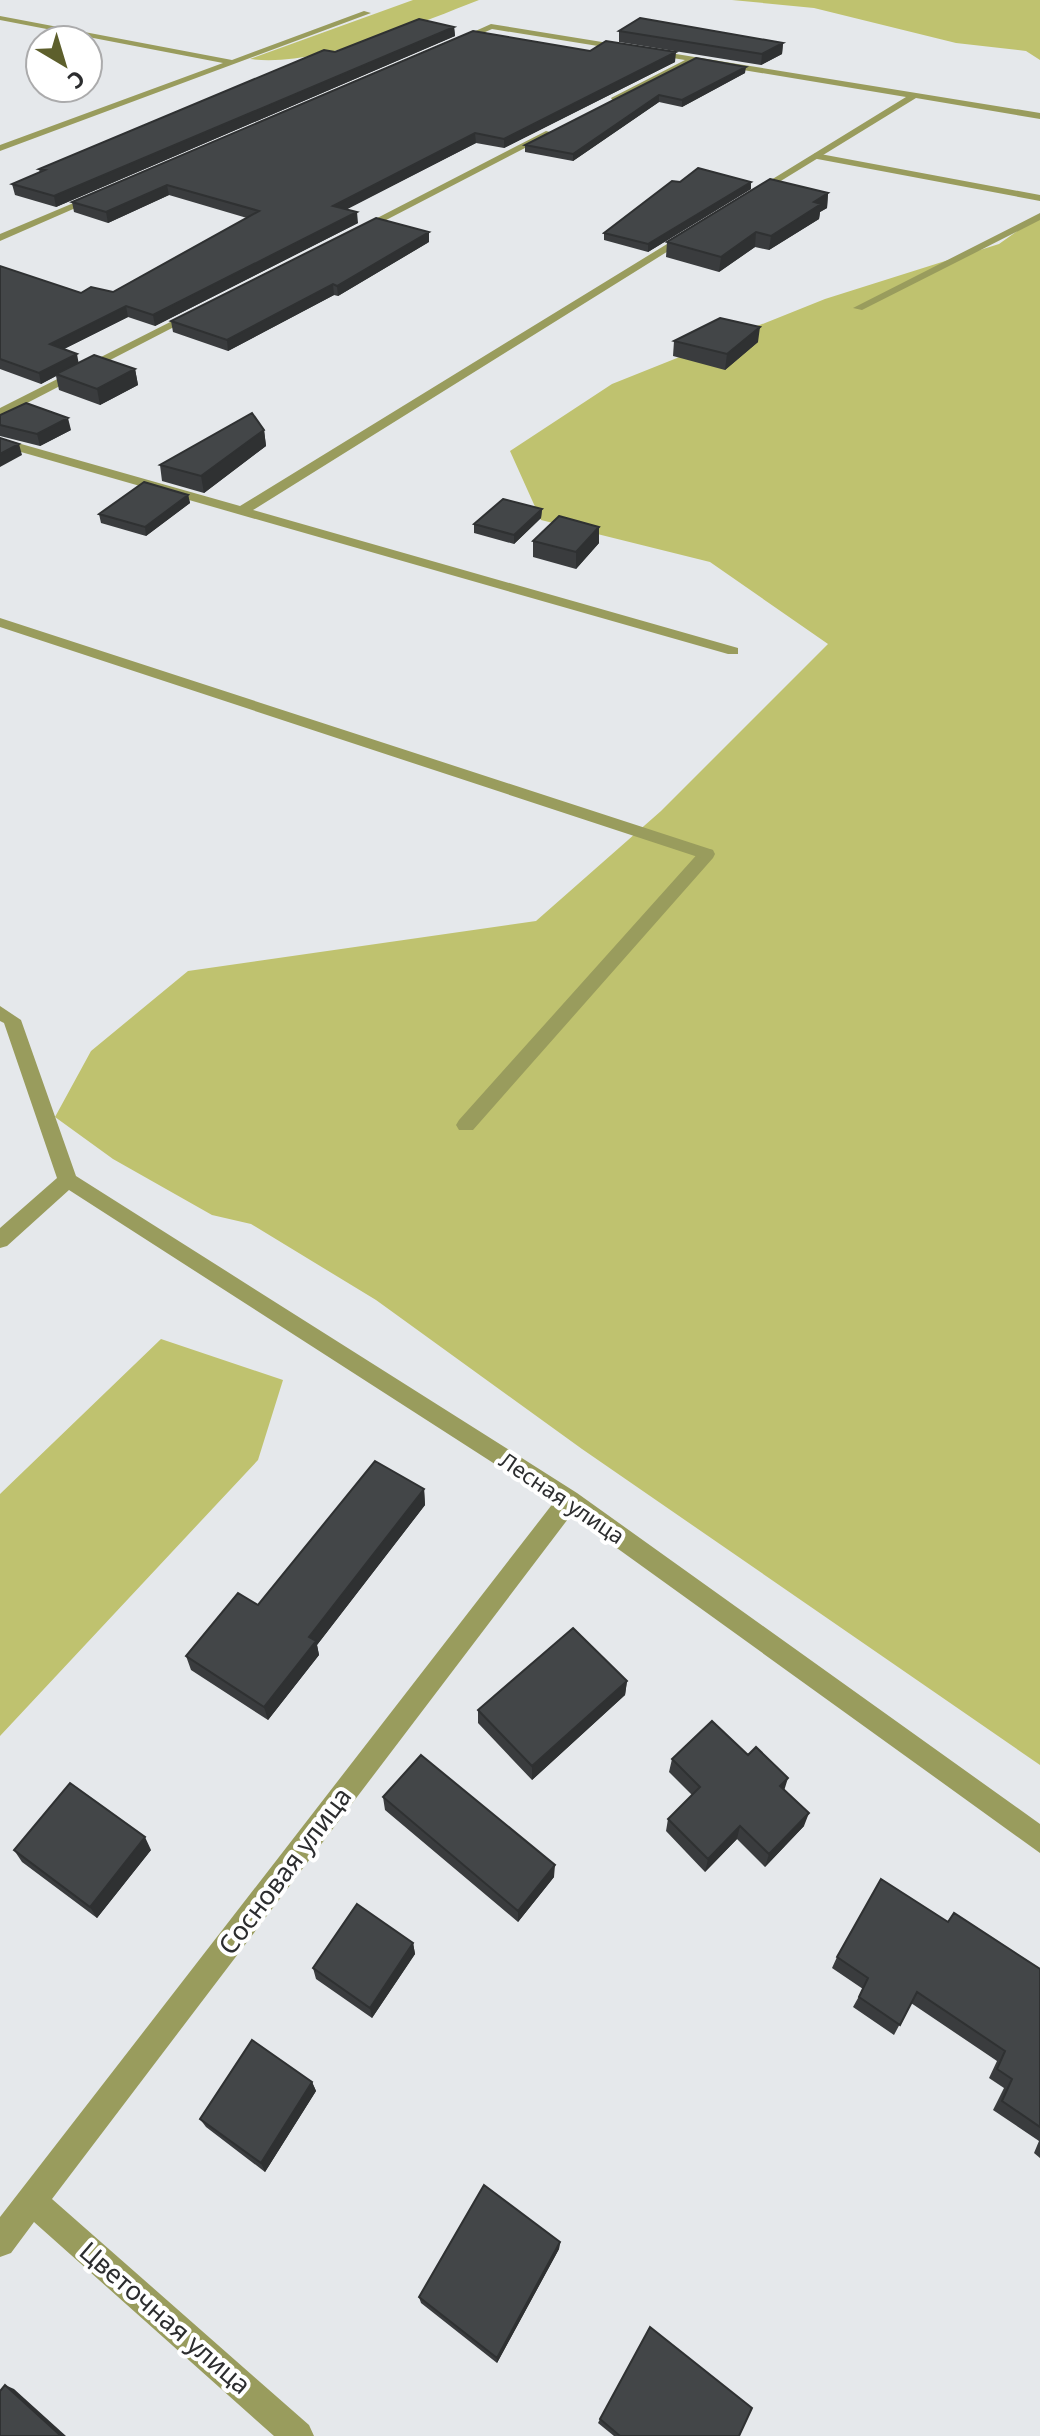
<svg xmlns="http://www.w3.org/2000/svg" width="1040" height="2436" font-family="'Noto Sans',sans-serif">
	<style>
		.green { fill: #bfc26f }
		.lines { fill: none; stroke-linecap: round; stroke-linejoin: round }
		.lane { fill: #999c5d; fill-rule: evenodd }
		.street { fill: #999c5d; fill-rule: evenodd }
		.wall { fill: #3a3c3e }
		.shaded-wall { fill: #2f3132 }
		.building { fill: #434648; stroke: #2f3132; stroke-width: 2 }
		.labels { text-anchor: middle; stroke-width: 8; stroke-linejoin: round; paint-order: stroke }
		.street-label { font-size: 22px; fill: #2c2d2f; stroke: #fff }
		.near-street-label { font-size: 26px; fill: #2c2d2f; stroke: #fff }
	</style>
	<rect width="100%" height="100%" fill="#e5e8eb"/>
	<!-- green -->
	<path class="green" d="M413,0H479C417,24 316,68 250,59Z
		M732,0H1040V60L1026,51L956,43L814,8Z
		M1040,215V1765L582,1449L376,1300L251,1224L212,1215L113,1159L55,1117L91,1051L188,971L536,921L661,811L828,644L710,562L541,520L510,451L612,384L825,299L999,244Z
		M161,1339L283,1380L258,1460L0,1736V1494Z"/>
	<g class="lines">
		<!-- lane -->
		<path class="lane" d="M364,11L371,13L0,151V145L223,63L0,20V16L232,60Z
			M815,153L1040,195V201L812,158Z
			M1040,213V220L862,310L853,308Z
			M707,849L713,850V858L473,1130H459L456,1125L459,1120L701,850Z"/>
		<!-- street -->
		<path class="street" d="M491,24L1040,113V119L916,98L753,198L750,193L906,97L695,62L614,103L611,98L685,60L492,29L458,44L451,42Z
			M546,131L554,133L361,233L352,231Z
			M95,194L103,196L0,241V234Z
			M685,233L694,235L253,510L738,648V654H728L0,446V438L240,506Z
			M192,311L201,313L0,417V408Z
			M0,618L713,850L715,854L713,858H701L0,627Z
			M0,1006L21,1020L76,1176L577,1493L1040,1824V1853L571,1515L52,2199L309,2425L314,2436H274L34,2222L11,2253L0,2257V2217L554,1502L69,1190L7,1246L0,1248V1228L57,1178L4,1023L0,1021Z"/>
	</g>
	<!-- wall -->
	<path class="wall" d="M454,27L455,36L56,207L15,195L12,184L40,173L39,169L335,52Z
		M619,31L783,43L782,54L761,65L619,42Z
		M590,51L675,62L504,148L476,143L346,209L358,223L155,326L128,317L64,349L79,363L135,369L138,385L100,405L59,390L56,376L41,384L0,369V266L81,293L113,292L247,218L169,195L108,223L74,212L72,202Z
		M696,58L745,73L682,107L659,102L573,161L525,152V145Z
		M680,182H751V189L648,252L604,240V233Z
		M828,193L827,208L820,212L819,219L769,250L755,247L719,272L666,257L667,242Z
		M429,242L338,296L334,295L228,351L173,332L171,321Z
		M674,341L758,342L725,370L673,356Z
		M0,415L71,430L40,446L0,436Z
		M264,430L266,446L204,493L162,481L160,465Z
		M188,495L190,503L146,536L101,523L99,514Z
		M542,509L541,518L514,544L474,533V524Z
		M599,527V543L576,569L533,557V541Z
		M424,1489L425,1505L317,1645L319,1655L268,1720L191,1670L186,1656Z
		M627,1681L625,1695L532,1780L478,1723V1710Z
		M672,1759L784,1790L804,1826L765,1867L737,1839L705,1872L666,1831L668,1819L692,1795L669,1772Z
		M383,1797L554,1877L518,1922L385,1810Z
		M14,1850H151L97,1918L22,1862Z
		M413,1943L415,1954L372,2018L316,1979L313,1968Z
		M837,1957L1040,1969V2158L1034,2153L1039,2141L993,2110L1004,2088L989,2078L997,2061L911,2003L894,2035L853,2007L863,1989L832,1968Z
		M312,2082L316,2091L265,2172L206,2127L200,2119Z
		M560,2242L559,2249L497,2363L421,2303L419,2297Z
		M600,2419L739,2436H614L598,2423Z"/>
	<!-- shaded-wall -->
	<path class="shaded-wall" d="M454,27L455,36L56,207L54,196Z
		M783,43L782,54L761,65L762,54Z
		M676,52L675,62L504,148V139Z
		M746,67L745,73L682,107V100Z
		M659,95V102L573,161V154Z
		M475,133L476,143L334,216L333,206Z
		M751,182V189L648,252V244Z
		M167,185L169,195L108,223L106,212Z
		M828,193L827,208L820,212L819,219L769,250L771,236L814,202Z
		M357,212L358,223L155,326L153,315Z
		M429,232V242L338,296L337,286Z
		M756,232L755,247L719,272L721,257Z
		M333,284L334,295L228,351L227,340Z
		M126,306L128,317L52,355L50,344Z
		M760,327L758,342L725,370L727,354Z
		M77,354L79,365L56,374V376L41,384L39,373Z
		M135,369L138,385L100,405L97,389Z
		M68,418L71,430L40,446L37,434Z
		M264,430L266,446L204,493L201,476Z
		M19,444L22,455L0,467V454Z
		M188,495L190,503L146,536L145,527Z
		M542,509L541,518L514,544V535Z
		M599,527V543L576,569V552Z
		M424,1489L425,1505L317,1645L319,1655L268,1720L264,1707L309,1637Z
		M627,1681L625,1695L532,1780V1766Z
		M788,1778L784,1791L780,1786Z
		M809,1813L804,1826L765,1867L769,1854Z
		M740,1826L737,1839L705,1872L708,1859Z
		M145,1837L151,1850L97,1918L90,1907Z
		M555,1865L554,1877L518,1922V1911Z
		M413,1943L415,1954L372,2018L370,2008Z
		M312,2082L316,2091L265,2172L261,2163Z
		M560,2242L559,2249L497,2363V2358Z
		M5,2385L14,2389L66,2436H61Z"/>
	<!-- building -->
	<path class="building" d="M640,18L783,43L762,54L619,31Z
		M419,19L454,27L54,196L12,184L45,170L39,169L324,50L335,52Z
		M473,31L590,51L606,41L676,52L504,139L475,133L333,206L357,212L153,315L126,306L50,344L77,354L39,373L0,359V266L81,293L91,287L113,292L259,211L167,185L106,212L72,202Z
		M696,58L746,67L682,100L659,95L573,154L525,145Z
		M698,168L751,182L648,244L604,233L672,181L680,182Z
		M770,179L828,193L814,202L821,204L771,236L756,232L721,257L667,242Z
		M376,218L429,232L337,286L333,284L227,340L171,321Z
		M720,318L760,327L727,354L674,341Z
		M94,355L135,369L97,389L56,374Z
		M26,403L68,418L37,434L0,425V415Z
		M252,413L264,430L201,476L160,465Z
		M0,438L19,444L0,454Z
		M144,482L188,495L145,527L99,514Z
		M503,499L542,509L514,535L474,524Z
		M559,516L599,527L576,552L533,541Z
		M375,1461L424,1489L309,1637L316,1641L264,1707L186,1656L238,1593L258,1605Z
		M573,1628L627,1681L532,1766L478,1710Z
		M712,1721L748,1755L756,1747L788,1778L780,1786L809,1813L769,1854L740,1826L708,1859L668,1819L700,1787L672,1759Z
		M421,1755L555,1865L518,1911L383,1797Z
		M70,1783L145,1837L90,1907L14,1850Z
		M881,1879L948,1922L954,1913L1040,1969V2127L1002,2101L1012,2079L997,2069L1005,2051L917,1992L900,2025L859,1997L868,1978L837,1957Z
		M357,1904L413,1943L370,2008L313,1968Z
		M252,2040L312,2082L261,2163L200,2119Z
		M484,2185L560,2242L497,2358L419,2297Z
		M650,2327L752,2408L739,2436H620L600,2419Z
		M5,2385L61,2436H0V2391Z"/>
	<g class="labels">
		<!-- street labels -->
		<g class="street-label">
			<text transform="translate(562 1498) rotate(34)" y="8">Лесная улица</text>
		</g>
		<!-- near-street labels -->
		<g class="near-street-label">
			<text transform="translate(285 1871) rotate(-53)" y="9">Сосновая улица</text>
			<text transform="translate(165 2318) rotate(41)" y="9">Цветочная улица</text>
		</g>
	</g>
	<!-- north arrow -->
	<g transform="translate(64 64) rotate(142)"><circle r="38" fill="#ffffff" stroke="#ababac" stroke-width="2"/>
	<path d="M0-6L14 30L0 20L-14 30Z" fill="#5d5f2c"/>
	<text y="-12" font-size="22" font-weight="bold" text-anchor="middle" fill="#2c2d2f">С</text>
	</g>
</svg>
